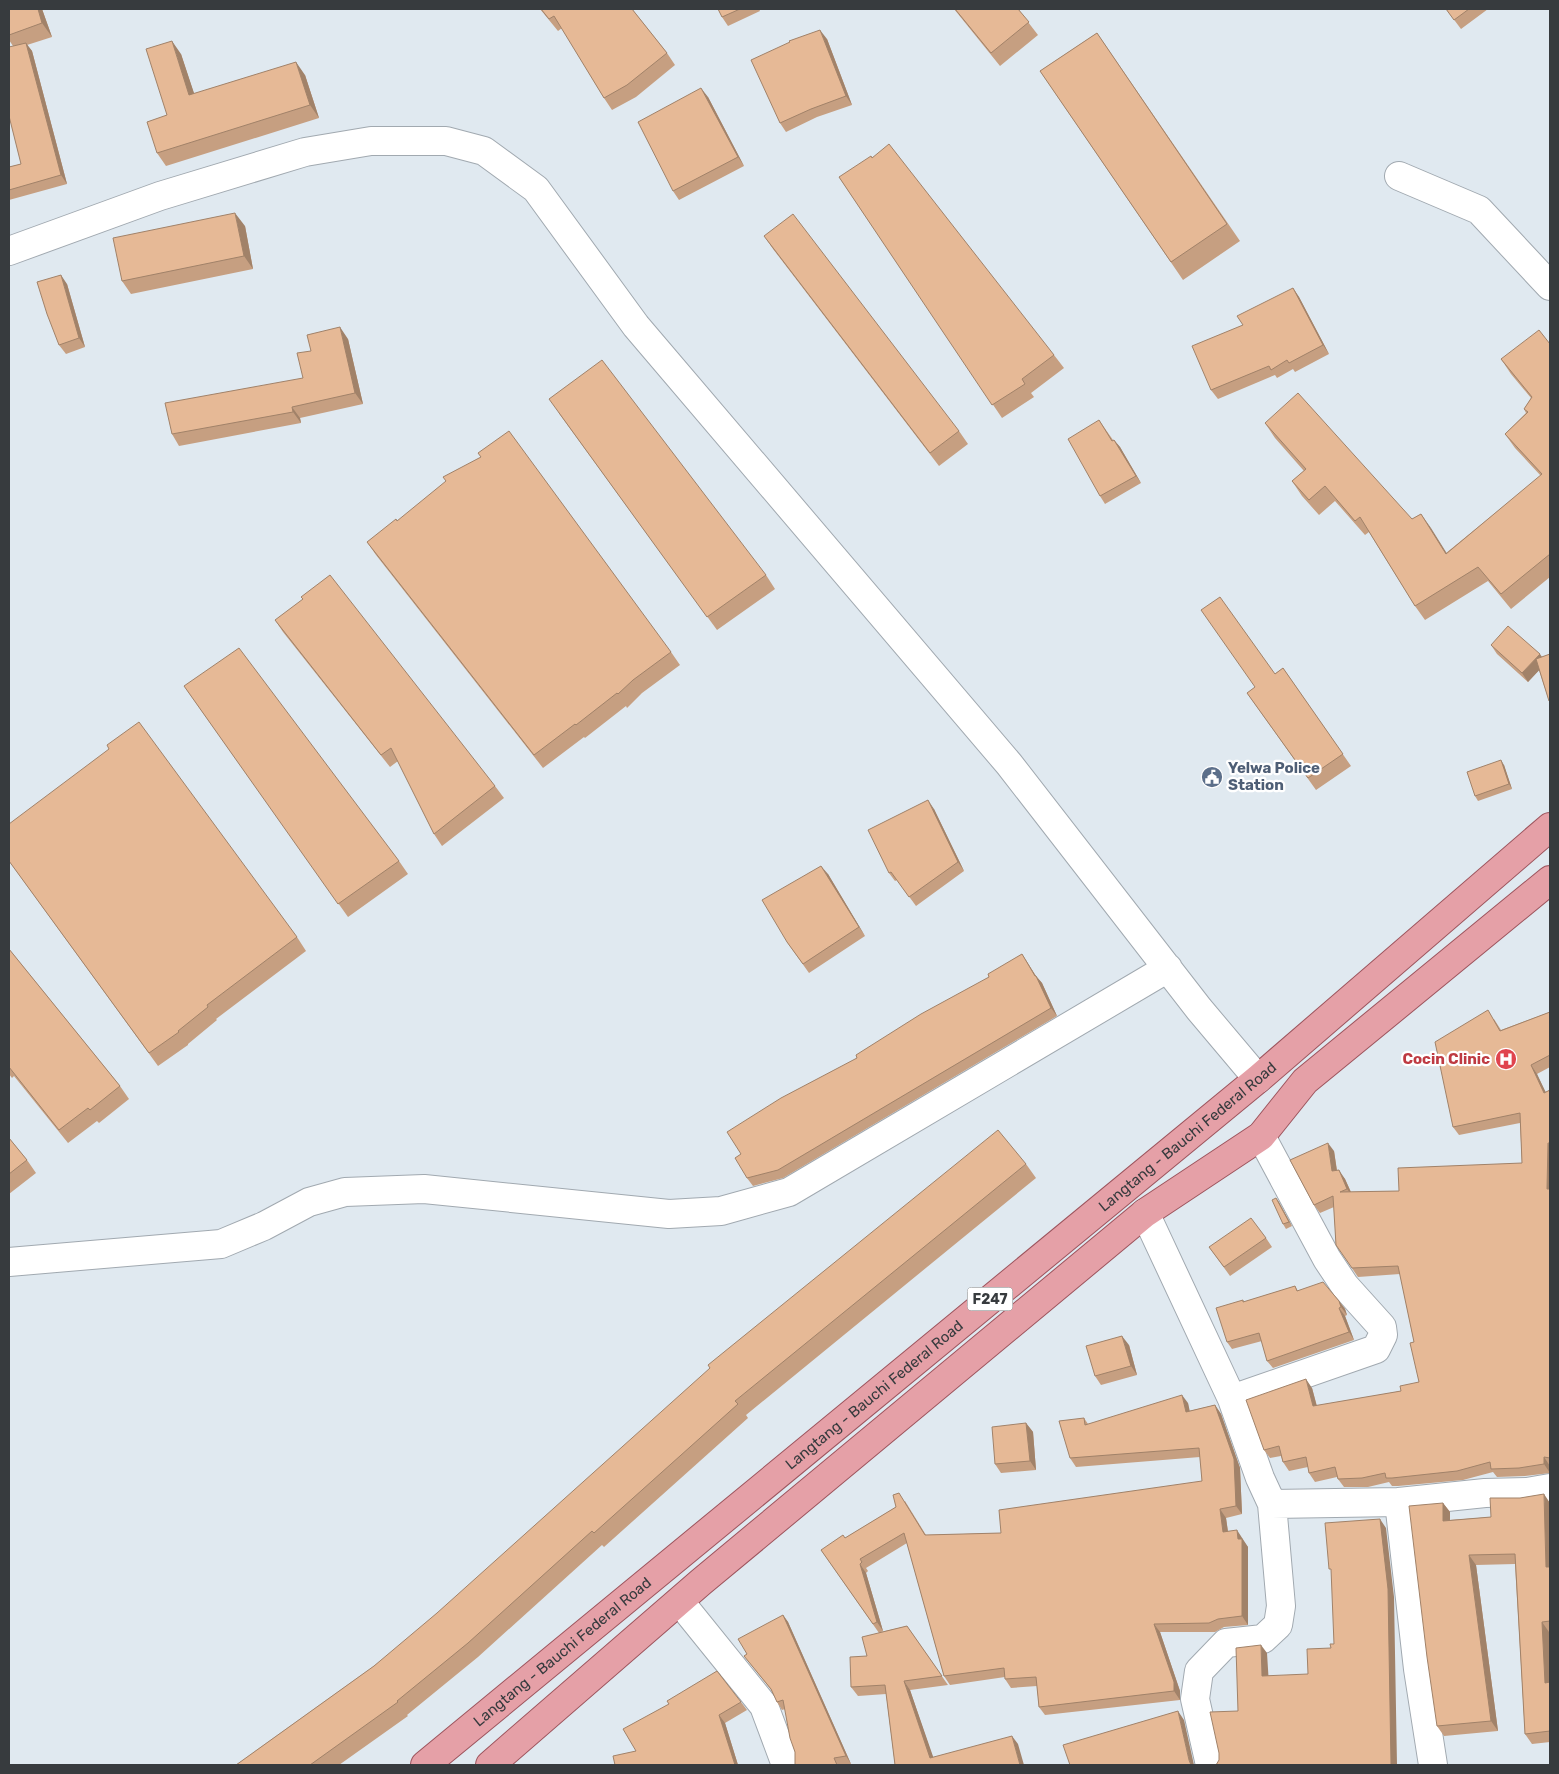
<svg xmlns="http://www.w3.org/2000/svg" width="1559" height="1774" font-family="Rubik,sans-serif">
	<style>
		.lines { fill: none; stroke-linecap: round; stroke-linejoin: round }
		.minor-casing { stroke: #a1a9b0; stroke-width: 30 }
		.primary-casing { stroke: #9c545d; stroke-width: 30 }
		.minor { stroke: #fff; stroke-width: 28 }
		.primary { stroke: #e5a0a7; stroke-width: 28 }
		.wall { fill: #c69f81 }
		.shaded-wall { fill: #a18269 }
		.building { fill: #e6b996; stroke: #a18269 }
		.labels { text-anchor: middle; stroke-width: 4.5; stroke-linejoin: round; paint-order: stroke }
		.shield { fill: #fff; stroke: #737678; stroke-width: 1 }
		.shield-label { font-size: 14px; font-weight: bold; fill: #373b3e }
		.service-label { font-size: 15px; font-weight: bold; fill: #4e5e75; stroke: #fff; text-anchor: start }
		.health-label { font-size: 15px; font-weight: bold; fill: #be3a42; stroke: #fff; text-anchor: end }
		.street-label { font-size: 15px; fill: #373b3e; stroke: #fff }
	</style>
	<rect width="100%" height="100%" fill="#e0e9f0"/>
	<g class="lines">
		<!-- minor casing -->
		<g class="minor-casing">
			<path id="minor" d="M1399,176L1479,210L1550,286
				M9,251L160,196L305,152L371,141H446L484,151L536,189L636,326L1009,764L1199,1009L1258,1079
				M1145,1213L1232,1399L1260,1478L1272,1504L1281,1606L1278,1625L1263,1639L1226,1643L1199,1671L1195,1699L1210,1765
				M9,1262L221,1244L264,1226L309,1202L345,1192L424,1189L669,1214L721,1211L789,1192L1168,968
				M1232,1399L1376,1349L1383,1335L1382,1327L1345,1286L1327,1259L1261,1136
				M1399,1502L1418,1669L1433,1765
				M1272,1504L1399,1502L1485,1493L1527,1492L1550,1488
				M680,1602L764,1706L786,1765"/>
		</g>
		<!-- primary casing -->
		<g class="primary-casing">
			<g id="primary">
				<path id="s1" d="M425,1765L1258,1079L1550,827"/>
				<path d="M490,1765L701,1582L1145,1213L1261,1136L1305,1081L1550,880"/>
			</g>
		</g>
		<!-- minor -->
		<use href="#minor" class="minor"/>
		<!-- primary -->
		<use href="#primary" class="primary"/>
	</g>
	<!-- wall -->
	<path class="wall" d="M9,9H42L52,37L27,45L32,51L67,184L9,200V167L21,164L13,46L9,40Z
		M540,9H632L667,53L675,65L636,97L612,110L604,98L562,28L558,31Z
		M718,9H759L760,11L728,26L722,17Z
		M954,9H1018L1038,35L1000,66Z
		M1446,9H1488L1461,29Z
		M1097,33L1240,241L1183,280L1040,71Z
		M827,39L852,105L817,117L786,132L780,123Z
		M181,54L194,94L305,75L319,118L166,166L157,153L167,115Z
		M708,97L744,166L679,200L673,191Z
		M839,177L1054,355L1064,368L1031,393L1034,397L1002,418Z
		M245,226L253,269L131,294L122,281Z
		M764,236L959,431L968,444L939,466L773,249Z
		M67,284L85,347L66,354L59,345Z
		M1293,288L1299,297L1329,354L1295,372L1293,369L1277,378L1275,375L1218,399L1211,390L1243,325Z
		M348,339L363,404L300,418L301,423L179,446L172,434L303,378L311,351Z
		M1550,344V577L1511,609L1488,581L1425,620L1415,606L1369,532L1365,535L1335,501L1319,515L1302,496L1292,481L1304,471L1275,438L1265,423L1412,519L1421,514L1446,553L1541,476L1515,448L1505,434L1526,413L1524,409L1531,398L1511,374L1501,359Z
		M558,412L766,575L775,589L717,630Z
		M1099,420L1113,440H1114L1120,447L1141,483L1105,504L1100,496Z
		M397,521L671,652L680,665L642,693L627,708L626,706L585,738L584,737L543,768L376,555L367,542Z
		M275,620L495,786L504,798L442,846L434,834L398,761L390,767L283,632Z
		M1491,645L1542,657L1550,654V703L1549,701L1539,670L1528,682L1497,654Z
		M1283,668L1351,766L1316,790L1247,693Z
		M184,686L399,861L408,874L348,917Z
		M1504,765L1512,789L1478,801L1475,796Z
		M934,809L964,871L916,906L897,880L895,881L889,873Z
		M9,861L297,937L306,951L216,1019L217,1020L188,1044V1045L158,1066Z
		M828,874L865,936L809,973L787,942Z
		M9,949L120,1086L129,1099L99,1123L97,1121L68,1143L14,1076L12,1078L9,1074Z
		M1022,954L1036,976L1042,983L1057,1016L783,1178L753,1186L747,1178L741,1154Z
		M1550,1012V1067L1537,1074L1545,1092L1550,1090V1473L1525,1476L1497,1477L1493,1472L1463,1480L1398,1486H1392L1389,1482L1368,1487H1344L1338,1479L1337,1477L1315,1482L1309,1473L1308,1467L1289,1471L1283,1462L1281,1456L1270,1458L1264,1450L1312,1388L1317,1406L1401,1391L1419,1382L1414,1342L1400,1274L1358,1277L1336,1245L1334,1207L1320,1213L1314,1205L1334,1151L1337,1170L1345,1179L1351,1192L1399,1191L1522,1163L1520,1123L1459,1135L1453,1127L1494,1019L1501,1030Z
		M9,1138L27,1160L36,1173L9,1194Z
		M1026,1164L1036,1178L746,1415L748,1418L604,1547L602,1545L478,1657L407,1715L408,1716L339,1765H236L374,1666Z
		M1276,1198L1292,1226L1286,1229L1283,1224Z
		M1266,1238L1272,1247L1230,1276L1209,1247Z
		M1295,1286L1298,1291L1339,1301L1345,1309L1347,1315L1345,1316L1354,1340L1273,1368L1267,1361L1262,1341L1232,1349L1227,1342L1243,1300L1244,1302Z
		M1129,1345L1137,1375L1101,1385L1095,1376Z
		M1188,1403L1189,1411L1215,1405L1221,1414L1240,1468L1242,1514L1226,1518L1228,1531L1243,1539V1541L1248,1547V1625L1224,1627L1215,1632H1160L1180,1691V1700L1045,1715L1039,1707L1037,1686L1011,1688L1005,1679V1677L950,1685L944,1676L907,1543L866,1568L868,1571L866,1573L883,1631L881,1632L907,1626L948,1685L910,1690L933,1758L1018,1744L895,1765L886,1694L858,1696L851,1687L879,1633L821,1550L845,1538L896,1507L905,1501L926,1535L1001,1533L1202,1481L1200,1457L1076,1467L1070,1458L1084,1418L1088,1424Z
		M1026,1423L1033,1432L1036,1470L1001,1473L995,1464Z
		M1443,1503L1450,1512V1520L1491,1517L1550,1503V1632H1549L1550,1662V1742L1532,1744L1525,1734L1515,1564L1476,1565L1498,1731L1444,1736L1437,1726Z
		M783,1615L788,1622L851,1764L844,1765H795V1752L785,1709L782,1710L777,1702L772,1691L744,1656L747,1654Z
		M741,1702L747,1710L725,1723L738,1765H615L636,1751Z"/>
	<!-- shaded-wall -->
	<path class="shaded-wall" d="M38,9H42L52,37L42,23Z
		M820,30L827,39L852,105L846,96Z
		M172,41L181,54L199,108L189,95Z
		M26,43L32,51L67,184L61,175Z
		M296,62L305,75L319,118L310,105Z
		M701,88L708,97L744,166L738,157Z
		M235,213L245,226L253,269L244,256Z
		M61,275L67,284L85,347L79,338Z
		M1293,288L1299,297L1329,354L1323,345Z
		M340,327L348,339L363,404L355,393Z
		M292,407L300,418L301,423L293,412Z
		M1114,440L1120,447L1141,483L1136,476Z
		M1421,514L1431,528L1456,568L1446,554Z
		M1540,654L1546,663L1528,682L1522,673Z
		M1501,760L1504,765L1512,789L1509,784Z
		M928,800L934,809L964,871L958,862Z
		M821,866L828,874L865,936L859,927Z
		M1022,954L1039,981L1036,976L1042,983L1057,1016L1051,1008L1035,976Z
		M1531,1065L1537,1074L1550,1101L1544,1093Z
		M1328,1143L1334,1151L1338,1179L1332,1171Z
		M1548,1143L1550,1147V1194L1547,1189Z
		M1339,1170L1345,1179L1353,1197L1347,1189Z
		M1276,1198L1279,1202L1292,1226L1289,1222Z
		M1339,1301L1345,1309L1347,1315L1341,1307Z
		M1339,1308L1345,1316L1354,1340L1349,1332Z
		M1122,1336L1129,1345L1137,1375L1131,1366Z
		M1306,1379L1312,1388L1319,1415L1313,1406Z
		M1182,1395L1188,1403L1192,1421L1186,1412Z
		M1215,1405L1221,1414L1240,1468L1242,1514L1236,1506Z
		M1026,1423L1033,1432L1036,1470L1030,1461Z
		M1544,1457L1550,1466V1473L1544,1464Z
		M1544,1494L1550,1503V1573L1546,1567Z
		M1443,1503L1450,1512V1531L1443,1521Z
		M1220,1509L1226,1518L1229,1540L1223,1532Z
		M1380,1519L1386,1528L1394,1597L1397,1765H1391Z
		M1237,1530L1248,1547V1625L1242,1616Z
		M1469,1555L1476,1565L1498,1731L1491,1721Z
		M860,1564L866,1573L883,1631L877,1622Z
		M783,1615L788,1622L851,1764L846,1756Z
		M1542,1622L1549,1632L1550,1662V1690L1545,1683Z
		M1154,1624L1160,1632L1180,1691V1700L1174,1691Z
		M1261,1645L1267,1653L1269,1685L1262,1676Z
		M904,1681L910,1690L936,1765L930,1758Z
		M1178,1711L1184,1720L1194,1765H1191L1189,1760Z
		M719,1715L725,1723L738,1765H735Z
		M1012,1736L1018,1744L1024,1765H1020Z"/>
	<!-- building -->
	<path class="building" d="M9,9H38L42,23L9,35Z
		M541,9H632L667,53L627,85L604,98L554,16L549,19Z
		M718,9H740L722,17Z
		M955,9H1018L1029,22L991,53Z
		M1446,9H1469L1454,20Z
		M820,30L846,96L811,109L780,123L751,60L790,42L789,41Z
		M1097,33L1227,224L1171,262L1040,71Z
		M172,41L189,95L296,62L310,105L157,153L147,122L167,115L146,49Z
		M26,43L61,175L9,190V167L21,164L9,116V47Z
		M701,88L738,157L673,191L638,122Z
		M889,144L1054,355L1022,379L1025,384L992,405L839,177L871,156L872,158Z
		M235,213L244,256L122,281L113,238Z
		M793,214L959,431L930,453L764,236Z
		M61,275L79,338L59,345L47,314L37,282Z
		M1293,288L1323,345L1289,363L1287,360L1271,370L1269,366L1211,390L1192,346L1243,325L1237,316Z
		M340,327L355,393L292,407L293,412L172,434L165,403L303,378L297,353L311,351L307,335Z
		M1539,330L1550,344V554L1501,594L1478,567L1415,606L1360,517L1355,521L1325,486L1309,500L1292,481L1306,469L1265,423L1298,393L1412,519L1421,514L1446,554L1542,474L1505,434L1528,412L1524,409L1532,397L1501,359Z
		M602,360L766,575L707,617L549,399Z
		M1099,420L1112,441L1114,440L1136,476L1100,496L1068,439Z
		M509,431L671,652L633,680L618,694L617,693L576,725L575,724L534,755L367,542L396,519L397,521L446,481L443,477L481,457L478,453Z
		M330,575L495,786L434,834L391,748L381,755L275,620L303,599L301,597Z
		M1220,597L1275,674L1283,668L1343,754L1308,778L1247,693L1255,687L1201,610Z
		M1508,626L1540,654L1522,673L1491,645Z
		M239,648L399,861L338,904L184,686Z
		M1550,654V700L1549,701L1536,659Z
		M139,722L297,937L207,1005L208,1007L178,1031L179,1032L149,1053L9,861V824L109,749L107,745Z
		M1501,760L1509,784L1475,796L1467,772Z
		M928,800L958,862L909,897L891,872L889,873L868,830Z
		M821,866L859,927L803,964L787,942L762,900Z
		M9,949L120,1086L90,1110L88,1108L59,1130L9,1067Z
		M1022,954L1035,976H1036L1051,1008L778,1170L747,1178L735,1158L741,1154L727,1132L781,1098L857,1058L856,1055L921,1014L989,977L988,974Z
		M1488,1010L1500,1031L1550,1012V1055L1531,1065L1544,1093L1550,1090V1143H1548L1547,1189H1550V1458L1544,1457V1464L1519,1468L1491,1469L1490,1462L1457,1471L1392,1478H1386L1385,1473L1362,1478L1338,1479L1335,1467L1309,1473L1306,1457L1283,1462L1279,1446L1264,1450L1246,1400L1306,1379L1313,1406L1401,1391L1400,1386L1419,1382L1410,1343L1414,1342L1398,1266L1352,1268L1336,1245L1333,1196L1314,1205L1290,1160L1328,1143L1332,1171L1339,1170L1347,1189L1340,1192L1399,1191L1398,1168L1522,1163L1520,1113L1453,1127L1435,1042Z
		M998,1130L1026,1164L735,1401L738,1404L594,1533L592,1531L468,1643L397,1701L398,1702L310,1765H236L374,1666L437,1613L710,1368L708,1365Z
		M9,1138L27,1160L9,1174Z
		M1276,1198L1289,1222L1283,1224L1272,1200Z
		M1251,1218L1266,1238L1224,1267L1209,1247Z
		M1323,1282L1339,1301L1341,1307L1339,1308L1349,1332L1267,1361L1259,1333L1227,1342L1216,1308L1243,1300V1302L1295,1286L1297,1291Z
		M1122,1336L1131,1366L1095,1376L1086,1346Z
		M1182,1395L1186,1412L1215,1405L1234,1459L1236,1506L1220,1509L1223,1532L1237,1530L1238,1539H1242V1616L1218,1619L1209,1623L1154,1624L1174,1682V1691L1039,1707L1036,1677L1005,1679L1004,1668L944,1676L904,1533L860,1559L862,1562L860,1564L877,1622L873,1624L821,1550L843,1535L845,1538L896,1507L893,1495L899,1493L925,1535L1001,1533L999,1510L1202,1481L1199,1448L1070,1458L1059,1421L1084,1418L1085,1425Z
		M1026,1423L1030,1461L995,1464L992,1427Z
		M1544,1494L1546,1567H1550V1621L1542,1622L1545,1683L1550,1682V1731L1525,1734L1515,1554L1469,1555L1491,1721L1437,1726L1427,1657L1409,1506L1443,1503V1521L1491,1517L1490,1498H1520Z
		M1380,1519L1388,1589L1391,1765H1216L1219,1760V1753L1210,1712L1238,1711L1236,1648L1261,1645L1262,1676L1308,1674L1307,1649L1331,1648L1330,1644H1334L1331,1569H1329L1325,1523Z
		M783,1615L846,1756L834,1758L837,1765H795V1752L790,1738L783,1700L777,1702L771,1689L744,1656L747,1654L738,1639Z
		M907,1626L942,1676L904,1681L930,1758L1012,1736L1020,1765H895L885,1685L851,1687L850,1657L867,1656L862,1637Z
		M717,1671L741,1702L719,1715L735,1765H615L613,1756L636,1751L623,1729L669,1704L667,1701Z
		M1178,1711L1189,1760L1191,1765H1070L1063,1745Z"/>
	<!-- icons -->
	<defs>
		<g id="civic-disc" transform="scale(1.125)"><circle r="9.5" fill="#5c6f8a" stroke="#fff"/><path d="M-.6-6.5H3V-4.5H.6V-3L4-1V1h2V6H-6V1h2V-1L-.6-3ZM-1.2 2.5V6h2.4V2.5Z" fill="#fff"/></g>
		<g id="hospital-disc" transform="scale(1.125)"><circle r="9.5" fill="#e0444e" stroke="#fff"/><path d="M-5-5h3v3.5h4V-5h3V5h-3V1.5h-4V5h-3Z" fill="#fff"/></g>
	</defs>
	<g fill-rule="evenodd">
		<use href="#civic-disc" x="1212" y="777"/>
		<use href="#hospital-disc" x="1506" y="1059"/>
	</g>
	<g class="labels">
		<!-- shield labels -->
		<rect class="shield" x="967.5" y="1287.5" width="45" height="23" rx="4"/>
		<g class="shield-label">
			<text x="990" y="1304">F247</text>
		</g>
		<!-- service labels -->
		<g class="service-label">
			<text x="1228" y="773">Yelwa Police<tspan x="1228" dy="17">Station</tspan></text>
		</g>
		<!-- health labels -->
		<g class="health-label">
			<text x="1490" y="1064">Cocin Clinic</text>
		</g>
		<!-- street labels -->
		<g class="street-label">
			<text dy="5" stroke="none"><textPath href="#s1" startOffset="988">Langtang - Bauchi Federal Road</textPath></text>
			<text dy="5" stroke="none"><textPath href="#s1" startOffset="582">Langtang - Bauchi Federal Road</textPath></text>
			<text dy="5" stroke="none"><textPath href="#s1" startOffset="178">Langtang - Bauchi Federal Road</textPath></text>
		</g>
	</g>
	<!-- border -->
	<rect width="1559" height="1774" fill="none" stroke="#373b3e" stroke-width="20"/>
</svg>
